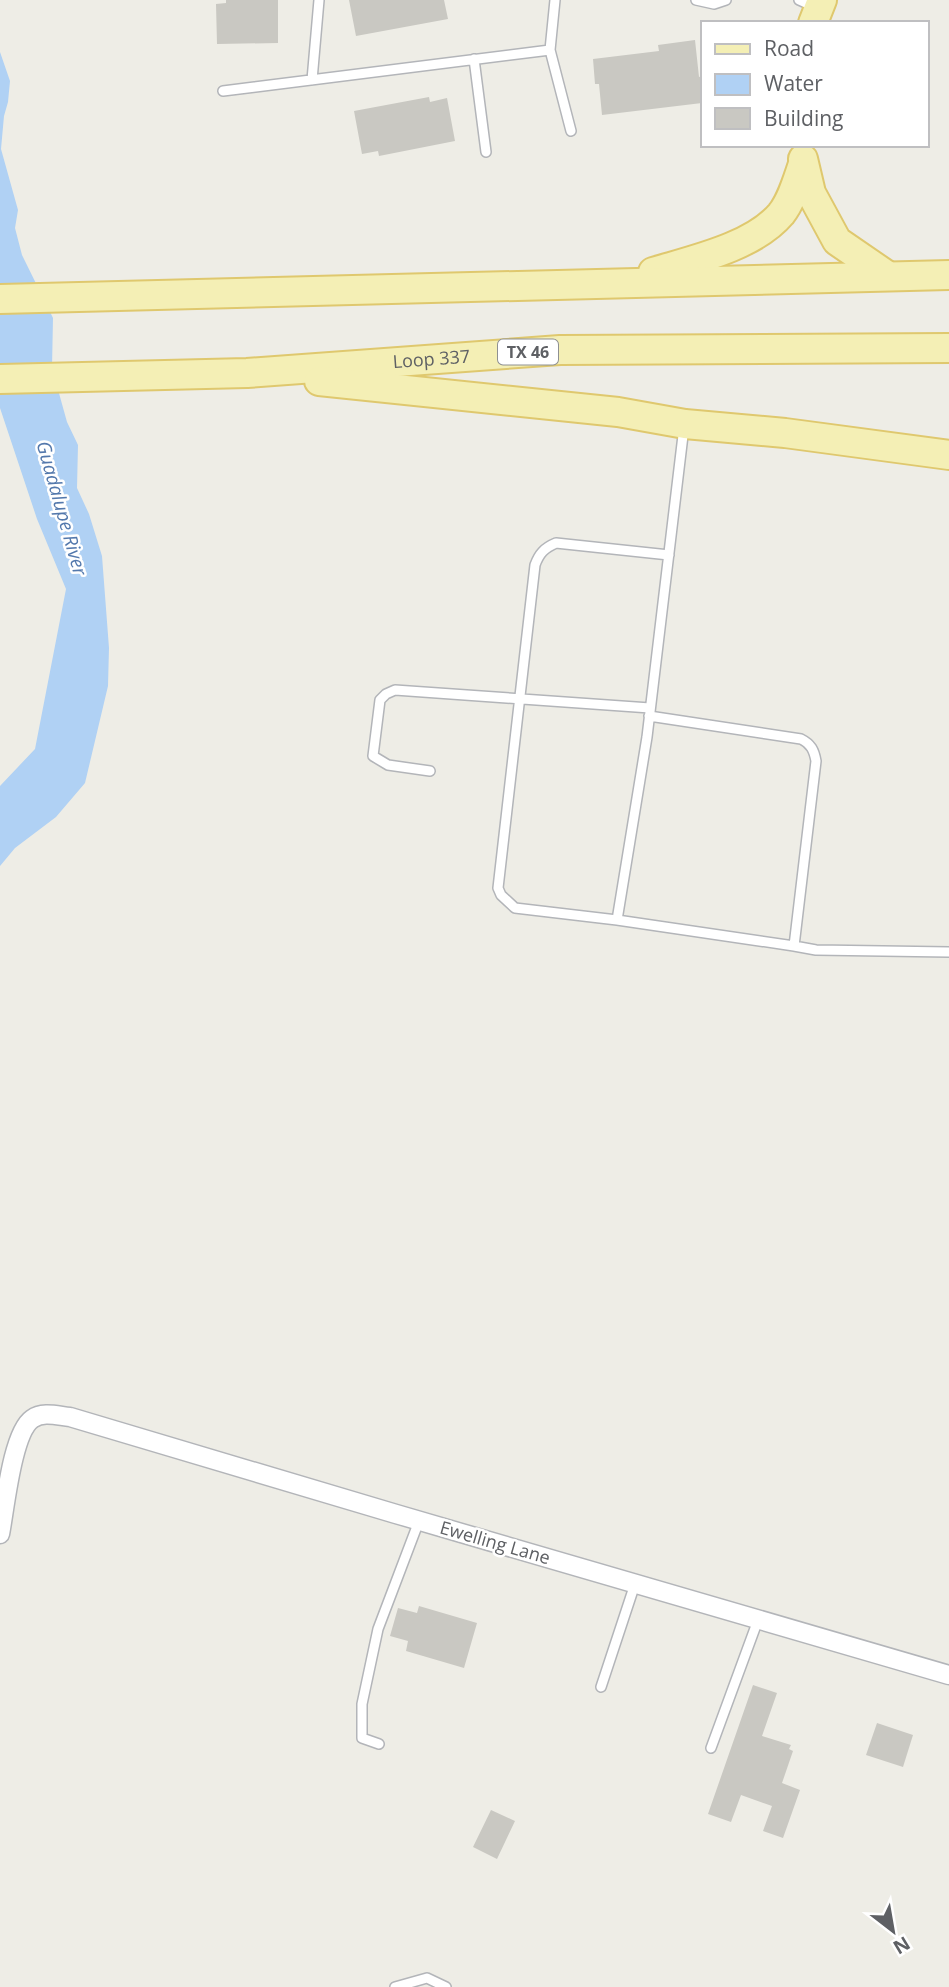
<svg xmlns="http://www.w3.org/2000/svg" width="949" height="1987" font-family="'Open Sans',sans-serif">
	<style>
		.water { fill: #b0d1f4 }
		.building { fill: #c9c8c2 }
		.lines { fill: none; stroke-linecap: round; stroke-linejoin: round }
		.lane-casing { stroke: #b3b5b9; stroke-width: 12 }
		.street-casing { stroke: #b3b5b9; stroke-width: 21 }
		.primary-casing { stroke: #dfc86e; stroke-width: 32 }
		.lane { stroke: #fff; stroke-width: 9 }
		.street { stroke: #fff; stroke-width: 18 }
		.primary { stroke: #f4efb5; stroke-width: 28 }
		.labels { text-anchor: middle; stroke-width: 5; stroke-linejoin: round; paint-order: stroke }
		.shield { fill: #fff; stroke: #8e9092; stroke-width: 2 }
		.shield-label { font-size: 16px; font-weight: bold; fill: #5e6064 }
		.street-label { font-size: 18px; fill: #5e6064; stroke: #fff }
		.water-label { font-size: 19px; font-style: italic; fill: #5378ac; stroke: #fff }
	</style>
	<rect width="100%" height="100%" fill="#eeede6"/>
	<!-- water -->
	<path class="water" d="M0,52L10,81L8,102L4,116L1,149L18,210L15,228L22,255L53,318L52,368L67,422L78,445L77,488L89,514L102,556L109,648L108,686L85,783L56,817L15,848L0,866V786L35,749L66,589L37,519L0,408Z"/>
	<!-- building -->
	<path class="building" d="M226,0H278V43L217,44L216,4L226,3Z
		M349,0H444L448,19L356,36Z
		M695,40L699,77L702,76V103L602,115L599,84H595L593,59L659,51L658,45Z
		M429,97L430,102L447,98L455,141L379,156L378,151L362,154L354,111Z
		M419,1606L477,1623L464,1668L406,1651L408,1641L390,1636L398,1608L417,1613Z
		M753,1685L777,1693L762,1736L791,1745L789,1749L793,1751L782,1783L800,1790L783,1838L763,1831L772,1806L741,1795L731,1822L708,1814Z
		M877,1723L913,1735L903,1767L866,1755Z
		M491,1810L515,1821L497,1859L473,1847Z"/>
	<g class="lines">
		<!-- lane casing -->
		<g class="lane-casing">
			<path id="lane" d="M696,0L714,4L726,0
				M799,0L817,8
				M550,50L571,131
				M474,59L486,152
				M312,80L319,0
				M223,91L550,50L555,0
				M669,555L556,543C544,548 539,554 535,565L498,888L501,895L515,908L617,920L647,737C659,634 672,531 684,427
				M430,771L388,765L373,756L380,700L386,694L395,690L650,708
				M617,920L794,946L816,761C814,750 811,744 801,739L649,716
				M794,946L816,950L949,952
				M601,1687L635,1584
				M379,1744L362,1738V1704L378,1629L419,1521
				M711,1748L758,1620
				M395,1987L427,1978L446,1987"/>
		</g>
		<!-- street casing -->
		<g class="street-casing">
			<path id="street" d="M0,1534C5,1509 12,1433 32,1419C43,1411 58,1416 70,1417L396,1514L949,1675"/>
		</g>
		<!-- primary casing -->
		<g class="primary-casing">
			<g id="primary">
				<path d="M813,23L822,0"/>
				<path d="M803,159L811,193L837,241L888,276"/>
				<path d="M653,272C693,260 753,247 781,214C792,200 797,181 803,164"/>
				<path d="M0,299L949,275"/>
				<path id="s1" d="M0,379L247,373L560,350L949,348"/>
				<path d="M319,381L618,412L685,424L785,433L949,455"/>
			</g>
		</g>
		<!-- lane -->
		<use href="#lane" class="lane"/>
		<!-- street -->
		<use href="#street" class="street"/>
		<!-- primary -->
		<use href="#primary" class="primary"/>
	</g>
	<g class="labels">
		<!-- shield labels -->
		<rect class="shield" x="498" y="339.5" width="60" height="25" rx="5"/>
		<g class="shield-label">
			<text x="528" y="358">TX 46</text>
		</g>
		<!-- street labels -->
		<g class="street-label">
			<text dy="6" stroke="none"><textPath href="#s1" startOffset="432">Loop 337</textPath></text>
			<text transform="translate(495 1543) rotate(16)" y="6">Ewelling Lane</text>
		</g>
		<!-- water labels -->
		<g class="water-label">
			<text transform="translate(62 508) rotate(74)" y="7">Guadalupe River</text>
		</g>
	</g>
	<!-- legend -->
	<rect x="701" y="21" width="228" height="126" fill="#ffffff" stroke="#bfbfc1" stroke-width="2"/>
	<rect x="715" y="44" width="35" height="10" fill="#f4efb5" stroke="#bfbfc1" stroke-width="2"/>
	<text x="764" y="56" font-size="21" fill="#5e6064">Road</text>
	<rect x="715" y="74" width="35" height="21" fill="#b0d1f4" stroke="#bfbfc1" stroke-width="2"/>
	<text x="764" y="91" font-size="21" fill="#5e6064">Water</text>
	<rect x="715" y="108" width="35" height="21" fill="#c9c8c2" stroke="#bfbfc1" stroke-width="2"/>
	<text x="764" y="126" font-size="21" fill="#5e6064">Building</text>
	<!-- north arrow -->
	<g transform="translate(893 1931) rotate(149)" stroke="#ffffff" stroke-width="5" paint-order="stroke">
	<path d="M0-5L12 26L0 18L-12 26Z" fill="#5e6064"/>
	<text y="-10" font-size="19" font-weight="bold" text-anchor="middle" fill="#5e6064">N</text>
	</g>
</svg>
